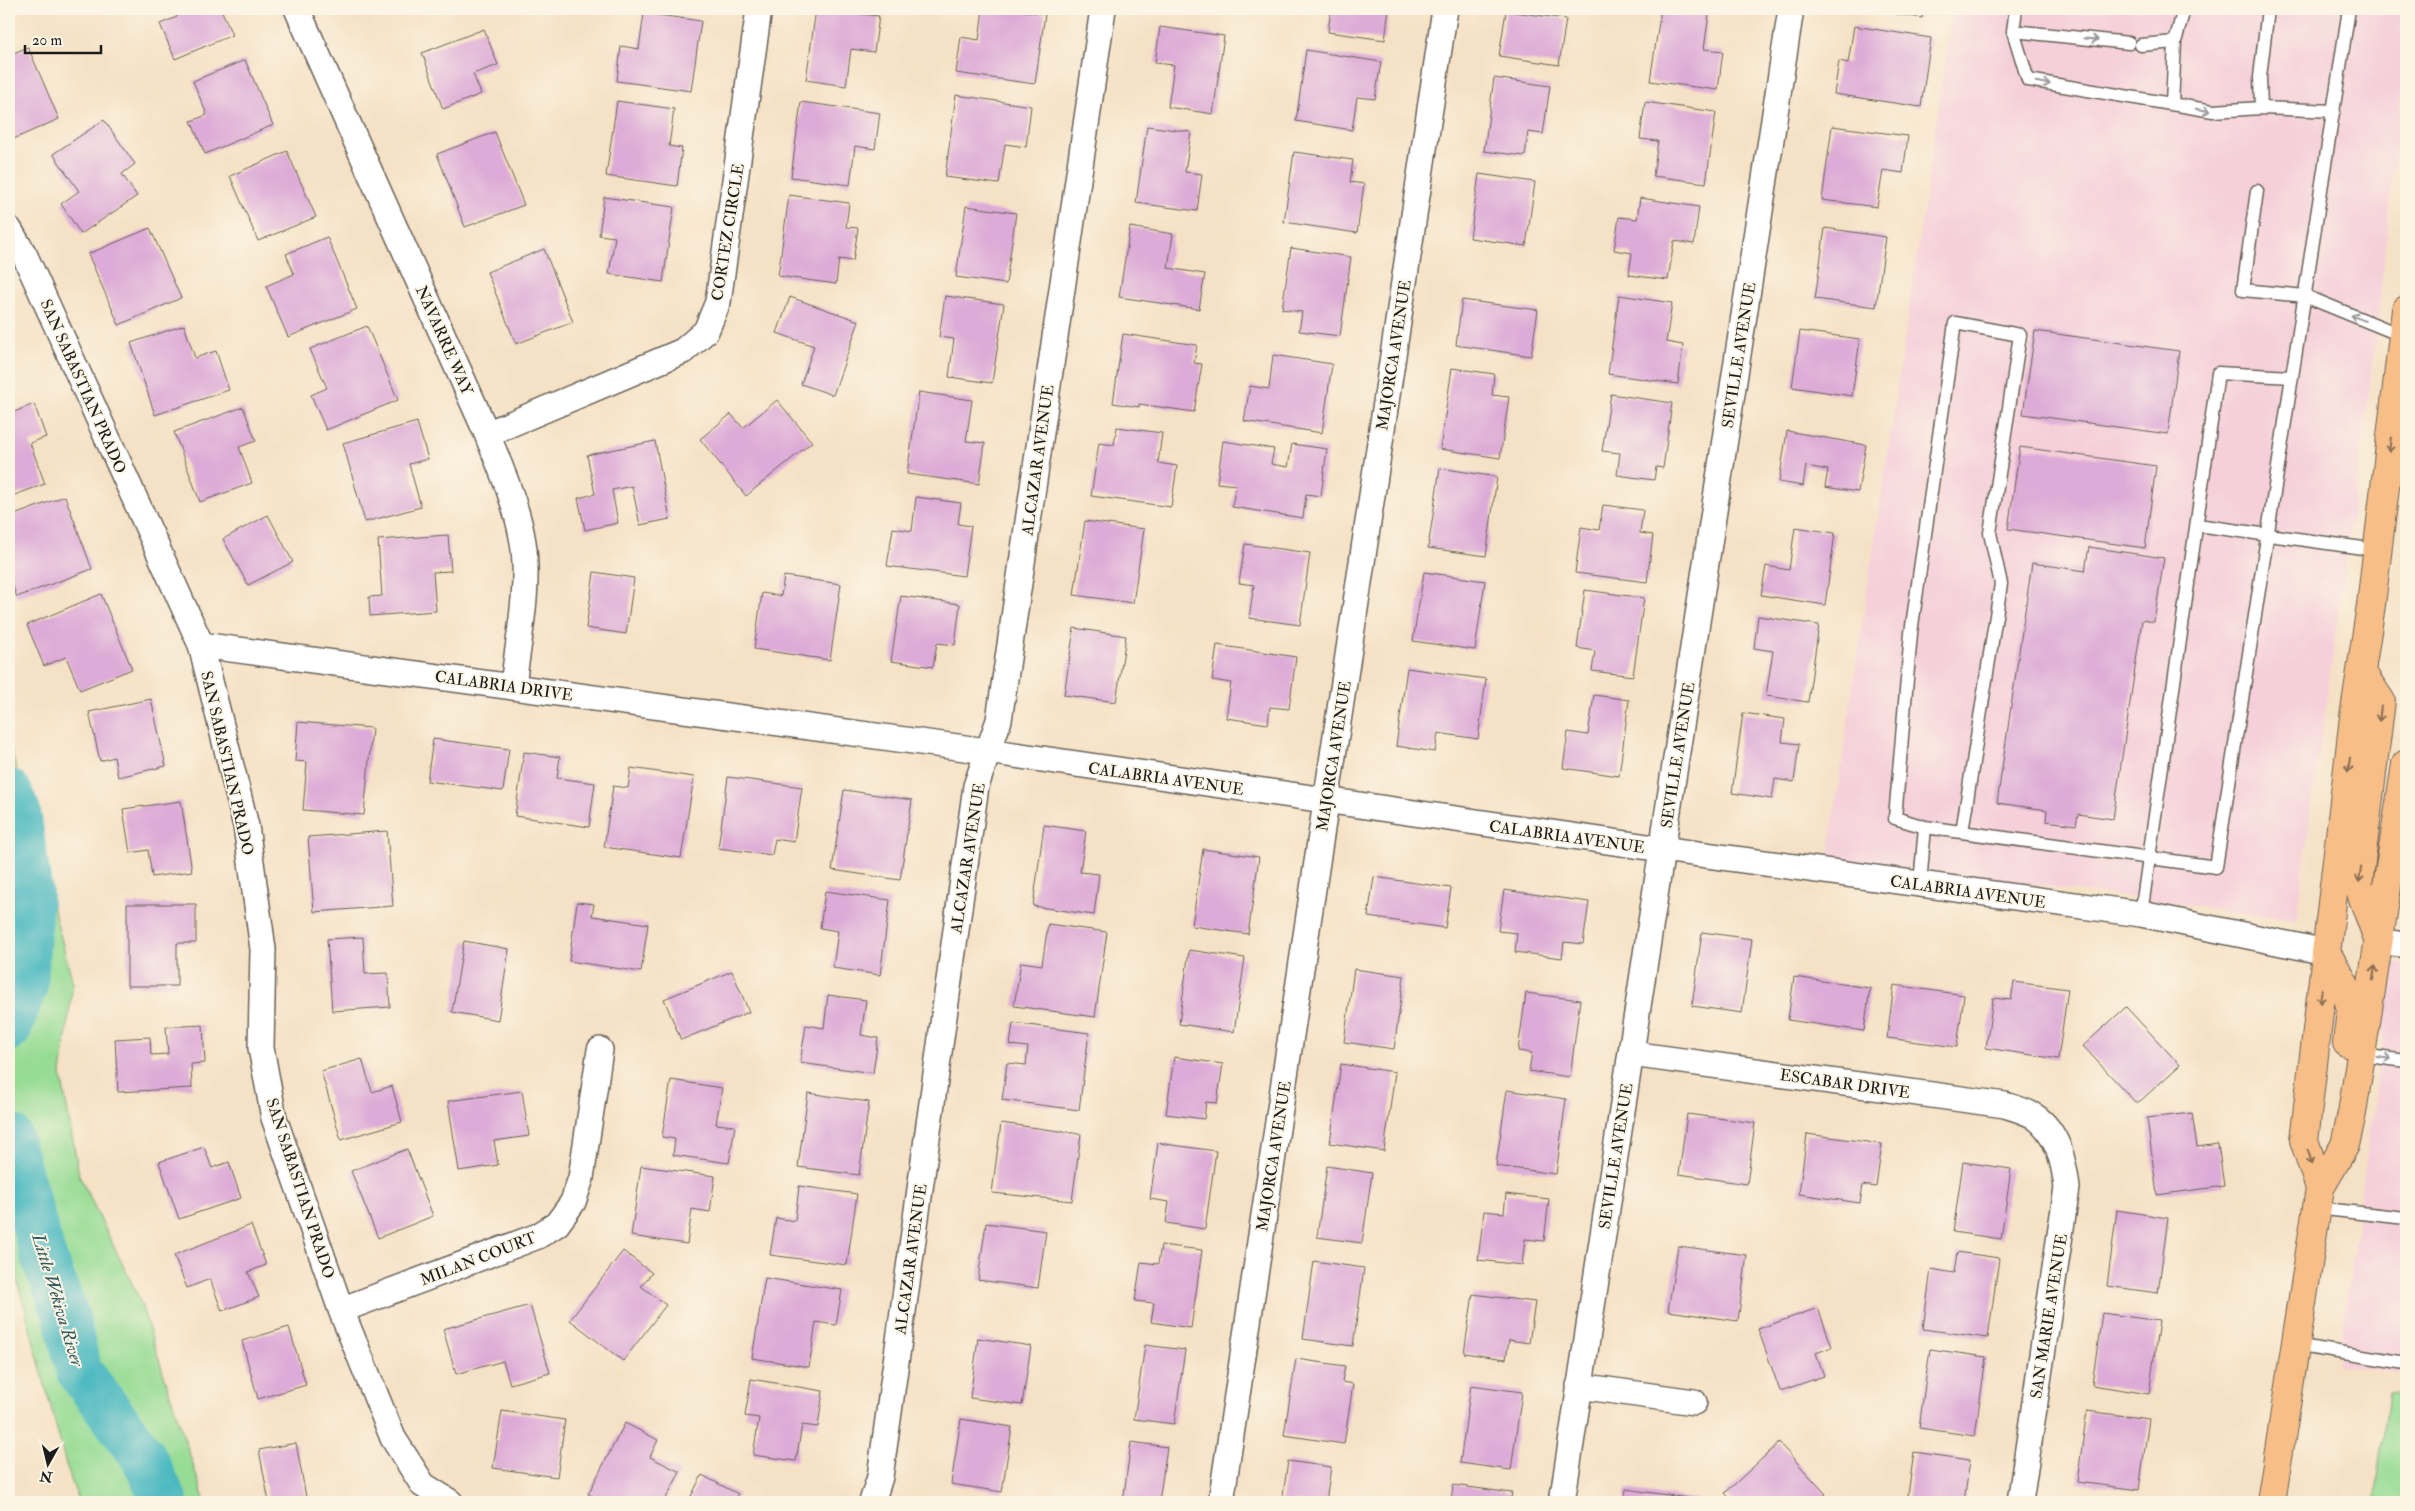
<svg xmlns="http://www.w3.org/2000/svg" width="2415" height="1511" font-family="'IM FELL Double Pica',serif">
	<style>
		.built { fill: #f5cfda }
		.green { fill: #97dc94; stroke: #5a7c58 }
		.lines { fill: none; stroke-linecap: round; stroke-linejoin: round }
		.river { stroke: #49b8c0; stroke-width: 46 }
		.building { fill: #ddabd7 }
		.service-casing { stroke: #686157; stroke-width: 15 }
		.minor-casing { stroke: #686157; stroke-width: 28 }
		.primary-casing { stroke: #686157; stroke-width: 30 }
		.service { stroke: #fff; stroke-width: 12 }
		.minor { stroke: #fff; stroke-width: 25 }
		.primary { stroke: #f7be88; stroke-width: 28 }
		.oneway { stroke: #999 }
		.oneway2 { stroke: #8a6d52 }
		.labels { text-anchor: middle; stroke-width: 4; stroke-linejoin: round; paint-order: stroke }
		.street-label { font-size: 16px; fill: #1c1c1c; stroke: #fcf5e5 }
		.water-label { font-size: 18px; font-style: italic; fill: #2e5a5e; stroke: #fcf5e5 }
	</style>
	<rect width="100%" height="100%" fill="#fcf5e5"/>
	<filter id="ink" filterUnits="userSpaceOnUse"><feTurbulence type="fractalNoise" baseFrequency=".02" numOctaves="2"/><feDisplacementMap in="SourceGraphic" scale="10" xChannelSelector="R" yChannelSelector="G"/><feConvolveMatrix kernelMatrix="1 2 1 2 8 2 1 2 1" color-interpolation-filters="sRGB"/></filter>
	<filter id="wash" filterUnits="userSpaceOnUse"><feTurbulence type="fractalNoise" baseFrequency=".0096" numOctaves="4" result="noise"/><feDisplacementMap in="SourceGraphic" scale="20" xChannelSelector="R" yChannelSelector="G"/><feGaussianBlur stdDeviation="1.12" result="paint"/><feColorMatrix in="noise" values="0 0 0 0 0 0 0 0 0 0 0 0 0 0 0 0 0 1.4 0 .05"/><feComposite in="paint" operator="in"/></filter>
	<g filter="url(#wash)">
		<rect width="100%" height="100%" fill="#f5e1c5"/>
		<!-- built -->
		<path class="built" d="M1953,9H2406V49L2374,356L2296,920L1828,857Z
			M2406,870V934L2397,933Z
			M2393,963L2406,964V1374L2338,1364Z"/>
		<!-- green -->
		<path class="green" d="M9,742L73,983L61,1074L79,1175L139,1298L205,1502H79L67,1468L13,1264L9,1248Z
			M2389,1393L2406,1395V1502H2375Z"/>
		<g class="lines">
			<!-- river -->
			<path class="river" d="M9,792L18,812L30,894L25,985L9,1028
				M9,1136L43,1255L66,1315L79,1371L143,1456L165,1502"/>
		</g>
		<g id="blocks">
			<!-- building -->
			<path class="building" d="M174,9H221L232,35L175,59L160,24L177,17Z
				M816,9L879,16L874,52L851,49L846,86L806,80Z
				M983,9H1010L1045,14L1035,84L956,73L961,37L979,40Z
				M1193,9H1224L1223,14Z
				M1331,9H1389L1385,40L1328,32Z
				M1661,9L1709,14L1704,49L1723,51L1718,90L1650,81Z
				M1865,9H1924L1922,18Z
				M1506,11L1566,19L1559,65L1499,56Z
				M644,13L701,21L691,91L617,81L621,46L639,49Z
				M1854,26L1931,38L1921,107L1834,94L1839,61L1848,63Z
				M1160,27L1224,36L1213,114L1168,107L1174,65L1155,63Z
				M484,29L498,65L473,74L481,94L443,109L422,53Z
				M28,47L59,119L9,141V55Z
				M1306,50L1381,62L1375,99L1357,97L1352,130L1296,121Z
				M245,60L273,125L205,154L191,121L207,115L193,81Z
				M1494,78L1550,86L1543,134L1528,132L1525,156L1484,151Z
				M956,95L1031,106L1026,147L1005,144L999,184L945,177Z
				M617,101L674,109L669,146L682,148L677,186L606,176Z
				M801,102L880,113L875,149L855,146L850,185L791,177Z
				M1645,102L1716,112L1706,183L1653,176L1658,141L1640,139Z
				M104,120L135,164L122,174L137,196L81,234L61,204L79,191L53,154Z
				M1147,126L1191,132L1185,172L1202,174L1197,211L1136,203Z
				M1832,126L1908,136L1903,173L1883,170L1877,207L1822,200Z
				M495,132L524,205L465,227L437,154Z
				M287,151L316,217L258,241L230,176Z
				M1294,152L1353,160L1350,182L1364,184L1357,233L1284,222Z
				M1479,174L1535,182L1526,246L1470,238Z
				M789,195L849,203L846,227L858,228L853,261L839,259L836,284L778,276Z
				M604,197L674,207L663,282L609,274L615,237L599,235Z
				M1640,198L1699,207L1694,244L1674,241L1668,280L1629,275L1632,253L1614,250L1619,217L1637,219Z
				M966,206L1016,213L1006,284L956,277Z
				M1130,227L1173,234L1168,268L1205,274L1199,309L1119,297Z
				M150,228L181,298L119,325L88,254Z
				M1825,228L1886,237L1876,307L1815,299Z
				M327,237L357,309L288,337L266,286L294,274L286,254Z
				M1291,248L1351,257L1340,336L1299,331L1302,312L1282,309Z
				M544,249L573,322L516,344L487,272Z
				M1619,295L1672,303L1666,342L1683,345L1678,384L1608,374Z
				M945,296L1004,304L992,383L949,377L954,339L939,337Z
				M790,297L859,321L833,395L801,384L814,346L777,333Z
				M1462,300L1538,310L1531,356L1456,345Z
				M184,325L195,358L216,351L229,390L155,415L131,343Z
				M367,326L398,400L326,430L311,395L327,388L310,349Z
				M1800,331L1860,339L1852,396L1792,387Z
				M2035,331L2179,351L2168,434L2023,414Z
				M1123,334L1197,345L1194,363L1202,364L1194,412L1139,404V407L1113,403Z
				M1273,355L1332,364L1322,433L1244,421L1250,386L1269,389Z
				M1452,368L1494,374L1492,395L1509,397L1500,458L1440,449Z
				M919,392L972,400L966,441L985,443L979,484L907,474Z
				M1611,394L1672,403L1663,468L1656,467L1654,480L1617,475L1620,453L1602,451Z
				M777,400L812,442L746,496L700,439L731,414L743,428Z
				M34,404L46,437L30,443L45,484L9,497V414Z
				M243,407L256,441L239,447L252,483L200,502L174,432Z
				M417,422L428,459L409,464L421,507L365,522L343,443Z
				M1117,427L1162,433L1158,463L1177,466L1171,507L1091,496L1099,443L1114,445Z
				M1787,431L1866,445L1858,492L1825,487L1828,470L1806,466L1803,486L1779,482Z
				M655,441L670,519L640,525L632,486L612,490L618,523L585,530L578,498L595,494L587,455Z
				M1223,441L1274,449L1271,464L1288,467L1292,444L1327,449L1321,496L1306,494L1303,518L1232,507L1236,485L1217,483Z
				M2020,447L2156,466L2145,548L2008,529Z
				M1440,468L1497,477L1486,556L1428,548Z
				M65,496L92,569L17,597L9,577V517Z
				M916,497L961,503L958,524L971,526L964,576L887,566L893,528L912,531Z
				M1603,505L1643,510L1640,533L1653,535L1647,582L1575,573L1581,527L1599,530Z
				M268,515L293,562L248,585L223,539Z
				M1085,521L1144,529L1133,603L1074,595Z
				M1795,527L1835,533L1825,605L1761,595L1766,566L1789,570Z
				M448,535L451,571L433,572L436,611L370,616L369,597L382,596L378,540Z
				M1245,544L1310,553L1300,625L1249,618L1254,585L1239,583Z
				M2089,547L2164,558L2154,622L2142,620L2113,819L2078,814L2076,825L2046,821L2047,810L1997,803L2032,563L2085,571Z
				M594,572L634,578L626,634L586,628Z
				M1424,572L1485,581L1475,650L1413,641Z
				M784,576L841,584L830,660L754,649L762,593L781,596Z
				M1585,590L1644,598L1633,676L1592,671L1595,651L1577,648Z
				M101,594L132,669L80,690L66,657L44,666L27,625Z
				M901,596L960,604L955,645L937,643L933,667L891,661Z
				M1758,616L1819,625L1808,702L1766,696L1773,651L1754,648Z
				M1074,628L1126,636L1116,702L1064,695Z
				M1217,645L1296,657L1289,709L1270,707L1268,724L1226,718L1231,683L1212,680Z
				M1407,668L1486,679L1478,739L1438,733L1435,752L1396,746Z
				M1594,695L1629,700L1619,776L1563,768L1568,732L1588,735Z
				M151,699L166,766L118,777L114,757L100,761L89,712Z
				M1743,713L1785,719L1782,742L1799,744L1794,782L1775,779L1772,799L1732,793Z
				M298,722L372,728L364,815L303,810L307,762L295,761Z
				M433,739L509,749L503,791L427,781Z
				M524,752L560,757L557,778L595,783L589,827L515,816Z
				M631,768L694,777L681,858L604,847L613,786L628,788Z
				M728,777L802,787L794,842L775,839L772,855L718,848Z
				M844,790L912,800L900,880L832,870Z
				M181,801L192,871L152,877L148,850L130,853L123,809Z
				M1044,825L1086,831L1080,872L1099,874L1094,915L1033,906Z
				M387,831L393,906L314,912L308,837Z
				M1203,849L1259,857L1248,934L1192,926Z
				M1374,877L1451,888L1445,928L1368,917Z
				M1504,890L1589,902L1583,944L1564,942L1562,958L1515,952L1517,933L1498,931Z
				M825,891L890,900L880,975L833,968L838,931L820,928Z
				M577,902L594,904L592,916L648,924L641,972L569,961Z
				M127,904H196V943H177V986H127Z
				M1048,924L1107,932L1095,1017L1014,1006L1021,962L1042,965Z
				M1702,932L1752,939L1742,1013L1692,1006Z
				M363,937L365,974L388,973L390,1007L332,1011L327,939Z
				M464,941L509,949L498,1020L452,1012Z
				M1189,950L1245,958L1234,1032L1179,1024Z
				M1354,969L1404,976L1394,1049L1344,1042Z
				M732,971L749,1012L681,1040L664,999Z
				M1794,977L1870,988L1864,1031L1788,1020Z
				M2014,982L2068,989L2058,1059L1986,1048L1993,998L2011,1000Z
				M1894,985L1964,995L1957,1047L1887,1038Z
				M1526,993L1580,1000L1570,1077L1529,1071L1532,1053L1518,1051Z
				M828,995L866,1000L861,1035L878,1038L873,1073L800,1063L806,1025L824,1028Z
				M2126,1007L2180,1065L2137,1104L2083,1046Z
				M1013,1023L1089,1033L1079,1110L1002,1100L1007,1063L1026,1065L1028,1047L1010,1045Z
				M203,1025L205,1063L191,1064L192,1088L118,1092L115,1039L150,1037L151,1055L168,1054L166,1027Z
				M1174,1057L1223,1064L1217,1103L1206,1102L1204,1119L1166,1114Z
				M362,1059L372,1092L392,1086L402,1122L341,1140L321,1071Z
				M1341,1064L1395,1072L1384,1151L1330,1143Z
				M671,1080L722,1088L716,1124L735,1126L729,1163L673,1155L675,1139L662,1137Z
				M1507,1090L1566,1099L1556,1174L1496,1166Z
				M522,1091L529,1136L494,1141L498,1165L459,1171L448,1101Z
				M808,1093L869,1102L859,1175L798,1167Z
				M2192,1113L2197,1147L2218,1144L2224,1186L2157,1195L2147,1118Z
				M1687,1114L1755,1123L1747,1184L1679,1174Z
				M1001,1123L1081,1134L1072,1201L992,1193Z
				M1807,1134L1882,1144L1876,1187L1863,1185L1860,1203L1799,1194Z
				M1158,1143L1216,1151L1205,1229L1166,1223L1169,1202L1150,1199Z
				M204,1147L212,1168L229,1162L241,1198L179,1219L159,1162Z
				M407,1149L433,1216L378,1238L351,1171Z
				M1963,1162L2011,1169L2001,1239L1953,1232Z
				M641,1166L715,1176L710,1212L692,1209L687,1244L631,1236Z
				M1327,1166L1372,1173L1362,1243L1317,1237Z
				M799,1186L857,1194L847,1265L770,1255L776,1218L795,1221Z
				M1506,1194L1549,1199L1544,1241L1525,1239L1522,1265L1478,1260L1484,1211L1504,1213Z
				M2117,1210L2168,1218L2158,1293L2107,1286Z
				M986,1223L1046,1231L1038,1288L978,1280Z
				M251,1225L266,1265L248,1272L259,1297L222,1311L210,1279L187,1288L174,1255Z
				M1161,1245L1202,1250L1191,1328L1151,1322L1154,1303L1135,1301L1141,1262L1158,1264Z
				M1678,1246L1747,1255L1738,1321L1668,1311Z
				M623,1251L652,1273L641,1286L666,1305L623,1361L570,1320Z
				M1957,1252L1999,1258L1988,1338L1923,1329L1931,1269L1954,1273Z
				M1314,1261L1364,1268L1353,1346L1303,1339Z
				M765,1278L842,1290L836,1325L816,1322L809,1367L752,1358Z
				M1473,1294L1535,1302L1529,1343L1509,1340L1506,1359L1464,1353Z
				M530,1305L550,1373L510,1384L503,1361L456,1374L443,1329Z
				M1818,1308L1832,1347L1816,1353L1824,1376L1780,1391L1758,1329Z
				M2102,1313L2159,1321L2149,1394L2092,1385Z
				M289,1327L306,1385L258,1399L242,1341Z
				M978,1338L1031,1346L1022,1405L970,1398Z
				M1145,1345L1185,1350L1174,1424L1134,1419Z
				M1930,1349L1986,1357L1975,1436L1919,1428Z
				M1296,1359L1345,1366L1342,1382L1353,1384L1344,1444L1284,1435Z
				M751,1379L823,1391L818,1427L802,1425L796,1461L753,1455L759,1418L745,1416Z
				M1471,1385L1522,1392L1511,1470L1460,1463Z
				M502,1411L565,1420L557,1477L493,1468Z
				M2087,1411L2149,1419L2139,1490L2077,1482Z
				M961,1419L1012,1427L1002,1492L951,1484Z
				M625,1423L658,1440L650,1457L680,1472L664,1502H604L588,1494Z
				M1131,1442L1167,1447L1159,1502H1123Z
				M296,1443L307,1502H269L259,1450Z
				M1779,1443L1826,1494L1816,1502H1733L1725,1493Z
				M1914,1452L1970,1460L1964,1502H1907Z
				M1288,1461L1331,1467L1326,1502H1282Z
				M702,1475L738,1494L734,1502H688Z
				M1453,1485L1512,1493L1510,1502H1451Z
				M1626,1489L1702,1500L1701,1502H1624Z"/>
		</g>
	</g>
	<g filter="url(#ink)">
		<use href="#blocks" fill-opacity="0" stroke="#686157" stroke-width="1"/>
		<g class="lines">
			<!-- service casing -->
			<g class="service-casing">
				<path id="service" d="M2016,9L2013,31L2129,43
					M2268,9L2260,77L2261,108L2334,111
					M2013,31L2028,80L2213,111L2261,108
					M2141,45L2175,42L2184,9
					M2172,104L2175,42
					M2257,191L2243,290L2305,296L2403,336
					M2197,525L2377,550
					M1925,827L1895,818L1911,633L1955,323L2020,335L1990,533L2001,584L1962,832
					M1920,884L1925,827L2216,867L2349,9
					M2141,914L2218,373L2292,377
					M2361,1055L2406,1061
					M2316,1208L2406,1218
					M2294,1345L2406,1363"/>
			</g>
			<!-- minor casing -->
			<g class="minor-casing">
				<path id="minor" d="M297,9L487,434C501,469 517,505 523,542C530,587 518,642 513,686
					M9,229L25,256L201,645L246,826L263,949L261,1048L274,1118L341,1310L393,1438L423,1485L450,1502
					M487,434L683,351L706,331L718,302L759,9
					M201,645L987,751L1662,849L2141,914L2326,952
					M2379,941L2406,945
					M1631,1054L2005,1105C2014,1108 2026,1111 2034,1116C2058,1132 2064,1162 2067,1188L2020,1502
					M341,1310L538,1236L557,1224L573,1202L581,1178L600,1050
					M1579,1386L1694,1402
					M872,1502L880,1477L976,786L999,720L1103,9
					M1221,1502L1445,9
					M1562,1502L1791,9"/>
			</g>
			<!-- primary casing -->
			<g class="primary-casing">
				<path id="primary" d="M2361,671L2381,701L2358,885L2378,939
					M2326,952L2344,983L2351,1010L2347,1043
					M2320,1188L2304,1140L2354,717L2371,605L2406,310
					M2271,1502L2320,1188L2345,1145L2352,1113L2406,764"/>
			</g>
			<!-- service -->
			<use href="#service" class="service"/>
			<!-- minor -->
			<use href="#minor" class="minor"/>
			<!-- primary -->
			<use href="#primary" class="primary"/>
		</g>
		<!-- one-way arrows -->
		<defs><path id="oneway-shaft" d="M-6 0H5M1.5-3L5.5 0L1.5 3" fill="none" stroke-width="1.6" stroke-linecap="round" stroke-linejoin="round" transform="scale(1.25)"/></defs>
		<g class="oneway">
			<use href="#oneway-shaft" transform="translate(2091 39) rotate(6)"/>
			<use href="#oneway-shaft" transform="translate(2043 83) rotate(10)"/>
			<use href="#oneway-shaft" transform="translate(2203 110) rotate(10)"/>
			<use href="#oneway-shaft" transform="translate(2358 318) rotate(-158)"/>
			<use href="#oneway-shaft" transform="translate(2384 1058) rotate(7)"/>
		</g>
		<g class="oneway2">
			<use href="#oneway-shaft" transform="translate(2390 445) rotate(97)"/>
			<use href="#oneway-shaft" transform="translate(2380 714) rotate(97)"/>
			<use href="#oneway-shaft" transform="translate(2349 765) rotate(97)"/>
			<use href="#oneway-shaft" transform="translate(2360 875) rotate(98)"/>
			<use href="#oneway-shaft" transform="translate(2374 973) rotate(-81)"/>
			<use href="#oneway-shaft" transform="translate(2321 996) rotate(97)"/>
			<use href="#oneway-shaft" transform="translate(2310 1157) rotate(72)"/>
		</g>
	</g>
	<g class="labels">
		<!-- street labels -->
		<g class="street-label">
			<text transform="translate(727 232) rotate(-81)" y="6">CORTEZ CIRCLE</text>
			<text transform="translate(445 340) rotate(66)" y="6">NAVARRE WAY</text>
			<text transform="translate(1393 355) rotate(-81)" y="6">MAJORCA AVENUE</text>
			<text transform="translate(1738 355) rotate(-81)" y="6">SEVILLE AVENUE</text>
			<text transform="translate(84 386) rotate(66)" y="6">SAN SABASTIAN PRADO</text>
			<text transform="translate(1037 460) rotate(-82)" y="6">ALCAZAR AVENUE</text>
			<text transform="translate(504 685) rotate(8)" y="6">CALABRIA DRIVE</text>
			<text transform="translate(1677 755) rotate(-81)" y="6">SEVILLE AVENUE</text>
			<text transform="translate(1333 756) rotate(-81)" y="6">MAJORCA AVENUE</text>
			<text transform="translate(228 763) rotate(77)" y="6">SAN SABASTIAN PRADO</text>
			<text transform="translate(1166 778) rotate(8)" y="6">CALABRIA AVENUE</text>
			<text transform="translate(1567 836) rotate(8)" y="6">CALABRIA AVENUE</text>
			<text transform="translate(967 858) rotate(-81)" y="6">ALCAZAR AVENUE</text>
			<text transform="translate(1968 891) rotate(8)" y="6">CALABRIA AVENUE</text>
			<text transform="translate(1845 1083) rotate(8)" y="6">ESCABAR DRIVE</text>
			<text transform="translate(1273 1156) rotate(-81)" y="6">MAJORCA AVENUE</text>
			<text transform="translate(1615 1156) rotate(-81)" y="6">SEVILLE AVENUE</text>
			<text transform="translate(301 1188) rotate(72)" y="6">SAN SABASTIAN PRADO</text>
			<text transform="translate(478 1258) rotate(-21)" y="6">MILAN COURT</text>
			<text transform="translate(910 1259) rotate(-82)" y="6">ALCAZAR AVENUE</text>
			<text transform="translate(2048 1316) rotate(-81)" y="6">SAN MARIE AVENUE</text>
		</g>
		<!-- water labels -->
		<g class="water-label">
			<text transform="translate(58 1300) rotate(73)" y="6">Little Wekiva River</text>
		</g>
	</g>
	<!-- margin -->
	<rect width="2415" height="1511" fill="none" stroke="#fcf5e5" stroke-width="30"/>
	<!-- north arrow -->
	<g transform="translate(48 1464) rotate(188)" stroke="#fcf5e5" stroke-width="4" paint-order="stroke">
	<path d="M0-4L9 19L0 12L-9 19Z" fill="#1c1c1c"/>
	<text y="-8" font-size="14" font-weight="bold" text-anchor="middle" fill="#1c1c1c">N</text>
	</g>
	<!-- scale -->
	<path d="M25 45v8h76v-8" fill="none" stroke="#1c1c1c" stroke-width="2.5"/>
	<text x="32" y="45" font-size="15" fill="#1c1c1c" stroke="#fcf5e5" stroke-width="4" paint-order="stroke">20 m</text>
</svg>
